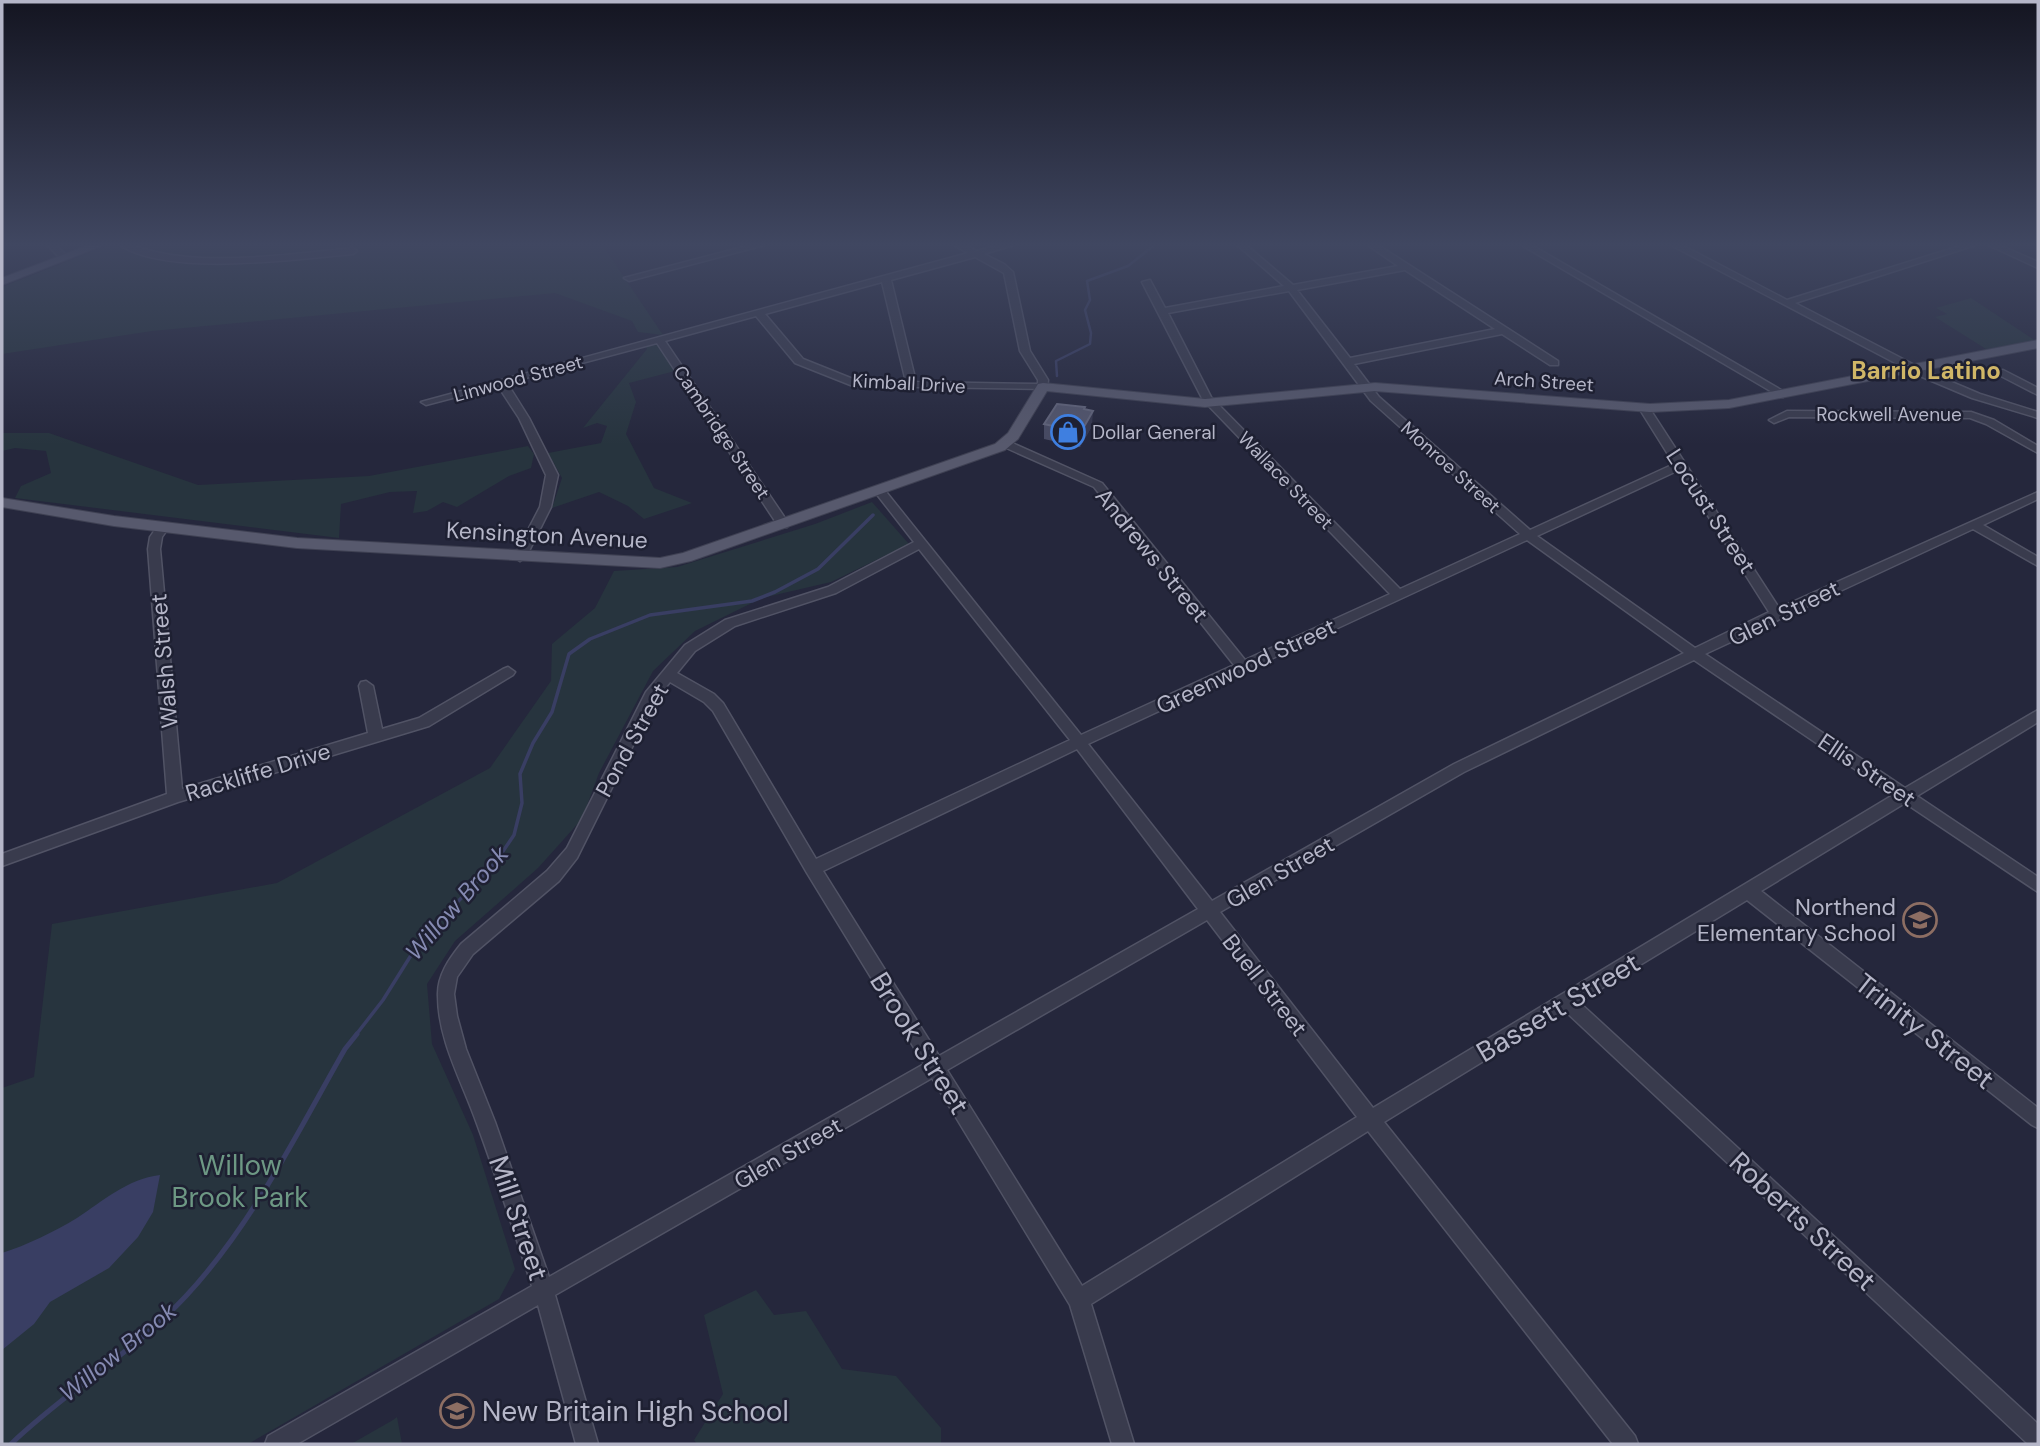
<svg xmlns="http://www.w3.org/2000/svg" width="2040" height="1446" font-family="'DM Sans',sans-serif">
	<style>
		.green { fill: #27343e }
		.water { fill: #393e63 }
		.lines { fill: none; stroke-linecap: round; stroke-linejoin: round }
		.stream-far2 { stroke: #393e63; stroke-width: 2.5 }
		.stream-far1 { stroke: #393e63; stroke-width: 3.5 }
		.stream { stroke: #393e63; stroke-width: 5 }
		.minor-casing { stroke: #515365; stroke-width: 3 }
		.major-casing { stroke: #3f4153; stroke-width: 2 }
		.minor { fill: #393b4d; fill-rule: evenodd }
		.major { fill: #57596d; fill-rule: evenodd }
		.wall { fill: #474a62 }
		.shaded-wall { fill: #35374e }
		.building { fill: #53566d; stroke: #62657b; stroke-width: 2 }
		.labels { text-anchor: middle; stroke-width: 5; stroke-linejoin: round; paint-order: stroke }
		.far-street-label { font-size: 19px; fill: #b5b6c8; stroke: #1e2032 }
		.far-poi-label { font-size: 19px; fill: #b5b6c8; stroke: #1e2032; text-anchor: start }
		.street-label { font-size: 23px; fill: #b5b6c8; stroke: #1e2032 }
		.poi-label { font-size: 23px; fill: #b5b6c8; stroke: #1e2032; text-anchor: end }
		.far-district-label { font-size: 24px; font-weight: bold; fill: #d0b667; stroke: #1e2032 }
		.water-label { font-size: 24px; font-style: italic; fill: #858ab2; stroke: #1e2032 }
		.near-street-label { font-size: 28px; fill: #b5b6c8; stroke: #1e2032 }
		.near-park-label { font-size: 28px; fill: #6d9884; stroke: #1e2032 }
		.near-poi-label { font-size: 28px; fill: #b5b6c8; stroke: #1e2032; text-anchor: start }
	</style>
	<rect width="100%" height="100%" fill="#25273c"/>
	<!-- green -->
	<path class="green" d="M115,243H601L663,335L638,332L632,321L555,293L152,331L2,354V287Z
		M1971,298L2036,341L1986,349L1935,317L1947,314L1936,308Z
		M657,345L675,371L629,383L636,402L626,434L654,488L692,503L644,519L628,506L599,492L552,508L562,478L548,453L601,443L607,426L597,423L583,428L647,349L646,346Z
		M2,433H49L198,485L369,476L528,446L534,454L531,468L509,476L457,507L443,502L427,511L413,513L417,491L390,492L341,504L339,538L15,498L21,486L51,473L46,451L15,448L2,451Z
		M872,502L909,544L831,582L762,598L695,631L653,671L599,773L582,819L538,868L455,941L427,984L432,1044L473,1135L515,1269L499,1299L248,1444H2V1088L34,1077L52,924L277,883L490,768L551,681L552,644L595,608L614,571L677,567L815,524Z
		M756,1290L774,1315L806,1311L842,1369L896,1376L941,1428V1444H697L694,1440L723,1394L704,1315Z
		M397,1417L402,1444H351L393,1420Z"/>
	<!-- water -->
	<path class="water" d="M160,1175L153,1212L138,1237L109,1268L50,1302L34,1324L2,1350V1253C27,1245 54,1232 77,1218C103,1201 127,1179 160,1175Z"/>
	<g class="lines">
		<!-- stream-far2 -->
		<path class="stream-far2" d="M1057,376L1056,361L1090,344L1091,333L1085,310L1090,300L1087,281L1128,266L1157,243"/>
		<!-- stream-far1 -->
		<path class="stream-far1" d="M355,1036L383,1000L420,941L495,863L514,835L522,803L520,774L533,743L552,712L569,654L590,639L650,615L752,601L775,592L818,569L873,515"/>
		<!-- stream -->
		<path class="stream" d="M11,1444C66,1391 134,1352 186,1296C253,1224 297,1133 345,1049L357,1034"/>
		<!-- minor casing -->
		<g class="minor-casing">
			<path id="minor" d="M45,243H54L69,258L62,260Z
				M117,243C129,243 136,247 148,250C165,255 184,257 202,258C252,260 303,253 353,248L357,251L353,254C295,259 164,278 117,243Z
				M758,243H772L629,281L624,278Z
				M950,243H961L977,251L1006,243H1020L984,254L1004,264L1013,272L1030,351L1048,380L1047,389L853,386L795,363L756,316L665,341L787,521V527H779L657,343L507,383L529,418L558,475L551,507L526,557L520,561L514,557L540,507L546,475L519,418L498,386L426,405L421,402L968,253ZM975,257L1004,273L1020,351L1038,380V384L916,382L891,280ZM882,282L906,382L858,381L803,359L765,314Z
				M1235,243H1244L1293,285L1398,266L1365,243H1375L1558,361V365H1550L1502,334L1354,364L1379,397L1530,530L1674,464L1639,408L1644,405L1648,406L1779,608L2038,492V499L1983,525L2038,557V566L1973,529L1705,654L1905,788L2038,710V722L1917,796L2038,877V892L1905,803L1761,891L2038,1108V1128L2032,1125L1747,900L1579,1002L2038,1424V1444H2028L1565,1011L1384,1122L1635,1436L1638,1444H1613L1368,1131L1091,1304L1134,1444H1112L1070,1305L932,1078L555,1295L598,1444H576L538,1305L297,1444H265L268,1436L532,1286C514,1232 497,1178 477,1124C463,1083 438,1041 438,996C437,976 449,959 461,944L547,871L567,848L646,692L685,645L725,620L828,587L914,542L875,492V488H883L1081,735L1234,665L1094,487L1002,446V442H1010L1102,483L1245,660L1390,594L1203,400L1142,282L1150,280L1165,308L1284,286ZM1405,270L1495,329L1350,358L1297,290ZM1289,291L1371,401L1520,534L1400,589L1211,397L1168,313ZM1679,470L1769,612L1695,648L1537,536ZM1527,540L1684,653L1454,764L1212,901L1088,744ZM919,549L1070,740L816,859L723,703L714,694L677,673L695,651L735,626L836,593ZM1694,660L1893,795L1373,1108L1220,912L1464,772ZM670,682L704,702L713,711L807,873L924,1064L549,1277L495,1122L466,1049L457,1016L454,994L457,977L473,954L559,881L577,858L656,699ZM1077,749L1198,909L939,1056L823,871ZM1207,920L1357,1117L1082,1286L947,1070Z
				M1518,243H1528L1788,394L1783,397L1779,396Z
				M1667,243H1678L1787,300L1969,243H1982L1795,303L1928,372L1980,394L2038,412V418L1972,398L1920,376Z
				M1984,243H1995L2038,262V268Z
				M2003,370L2038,388V395L1999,375V371Z
				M1787,411L1971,412L1994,420L2038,446V453L1986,424L1970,418L1789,417L1774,423L1769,420Z
				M163,523L169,527L162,537L160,549L182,789L368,733L359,686L361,682L366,681L373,686L382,729L419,718L503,669L508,667L515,672L513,675L429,726L178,802L2,866V854L167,794L148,549L150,537L159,524Z"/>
		</g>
		<!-- major casing -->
		<g class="major-casing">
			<path id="major" d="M94,243H109L2,285V278Z
				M2038,340V348L1729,408L1650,412L1375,391L1205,407L1047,391L1018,439L1005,450L691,561L660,568L297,548L114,526L2,507V498L114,516L297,538L660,558L683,553L995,444L1008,433L1038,384L1043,383L1205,399L1375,383L1650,404L1729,400Z"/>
		</g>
		<!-- minor -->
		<use href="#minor" class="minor"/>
		<!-- major -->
		<use href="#major" class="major"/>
	</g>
	<!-- wall -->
	<path class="wall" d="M1085,410L1092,426L1080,447L1044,439V424Z"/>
	<!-- shaded-wall -->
	<path class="shaded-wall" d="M1093,411L1092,426L1080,447L1081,432Z"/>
	<!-- building -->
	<path class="building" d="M1057,404L1085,407L1084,409L1093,411L1081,432L1044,424Z"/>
	<!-- sky -->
	<linearGradient id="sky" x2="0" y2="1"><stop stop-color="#141521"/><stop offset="0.55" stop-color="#404761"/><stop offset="1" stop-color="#404761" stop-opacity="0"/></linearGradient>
	<rect width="2040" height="445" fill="url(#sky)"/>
	<!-- icons -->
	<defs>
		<g id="shop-ring" transform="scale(1.75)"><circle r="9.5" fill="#1e2032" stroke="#3f7fe0" stroke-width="1.5"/><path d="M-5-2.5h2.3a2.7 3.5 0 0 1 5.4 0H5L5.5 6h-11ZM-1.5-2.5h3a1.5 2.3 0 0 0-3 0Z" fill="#3f7fe0"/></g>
		<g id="school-ring" transform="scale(1.75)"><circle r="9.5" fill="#1e2032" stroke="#8d6e63" stroke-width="1.5"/><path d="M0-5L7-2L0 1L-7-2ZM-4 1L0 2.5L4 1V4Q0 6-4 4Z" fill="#8d6e63"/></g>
	</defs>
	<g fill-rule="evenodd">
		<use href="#shop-ring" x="1068" y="432"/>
		<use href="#school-ring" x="1920" y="920"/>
		<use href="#school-ring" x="457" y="1411"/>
	</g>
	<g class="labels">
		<!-- far-street labels -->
		<g class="far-street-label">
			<text transform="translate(518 378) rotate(-15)" y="7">Linwood Street</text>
			<text transform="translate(1544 381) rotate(4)" y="7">Arch Street</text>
			<text transform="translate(909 383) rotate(3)" y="7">Kimball Drive</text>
			<text x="1889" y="421">Rockwell Avenue</text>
			<text transform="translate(722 432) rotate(56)" y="7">Cambridge Street</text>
			<text transform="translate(1451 467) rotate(42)" y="7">Monroe Street</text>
			<text transform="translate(1286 480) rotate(46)" y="7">Wallace Street</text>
		</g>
		<!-- far-poi labels -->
		<g class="far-poi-label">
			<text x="1092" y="439">Dollar General</text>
		</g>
		<!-- street labels -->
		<g class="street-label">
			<text transform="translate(1711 511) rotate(57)" y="8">Locust Street</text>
			<text transform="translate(547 535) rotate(3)" y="8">Kensington Avenue</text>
			<text transform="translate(1152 555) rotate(51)" y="8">Andrews Street</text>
			<text transform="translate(1784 613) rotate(-26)" y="8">Glen Street</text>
			<text transform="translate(164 661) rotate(-95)" y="8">Walsh Street</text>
			<text transform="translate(1246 666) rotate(-25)" y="8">Greenwood Street</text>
			<text transform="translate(632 740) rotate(-61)" y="8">Pond Street</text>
			<text transform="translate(1867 770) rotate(34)" y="8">Ellis Street</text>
			<text transform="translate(258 772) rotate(-17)" y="8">Rackliffe Drive</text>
			<text transform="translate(1280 872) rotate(-30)" y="8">Glen Street</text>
			<text transform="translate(1265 985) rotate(52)" y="8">Buell Street</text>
			<text transform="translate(788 1153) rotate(-30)" y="8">Glen Street</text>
		</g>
		<!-- poi labels -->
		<g class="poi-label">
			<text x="1896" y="915">Northend<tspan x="1896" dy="26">Elementary School</tspan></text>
		</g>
		<!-- far-district labels -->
		<g class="far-district-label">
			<text x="1926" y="379">Barrio Latino</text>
		</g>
		<!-- water labels -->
		<g class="water-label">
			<text transform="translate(457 903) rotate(-49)" y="8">Willow Brook</text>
			<text transform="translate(118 1352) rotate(-39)" y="8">Willow Brook</text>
		</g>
		<!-- near-street labels -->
		<g class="near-street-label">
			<text transform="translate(1558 1007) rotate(-31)" y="10">Bassett Street</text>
			<text transform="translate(1925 1031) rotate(38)" y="10">Trinity Street</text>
			<text transform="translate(920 1043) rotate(58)" y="10">Brook Street</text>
			<text transform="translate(519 1218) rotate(71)" y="10">Mill Street</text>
			<text transform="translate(1803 1221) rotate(43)" y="10">Roberts Street</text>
		</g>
		<!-- near-park labels -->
		<g class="near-park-label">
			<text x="240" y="1175">Willow<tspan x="240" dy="32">Brook Park</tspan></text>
		</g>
		<!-- near-poi labels -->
		<g class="near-poi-label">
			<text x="482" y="1421">New Britain High School</text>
		</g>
	</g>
	<!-- border -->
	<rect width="2040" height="1446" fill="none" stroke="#b5b6c8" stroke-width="7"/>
</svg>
